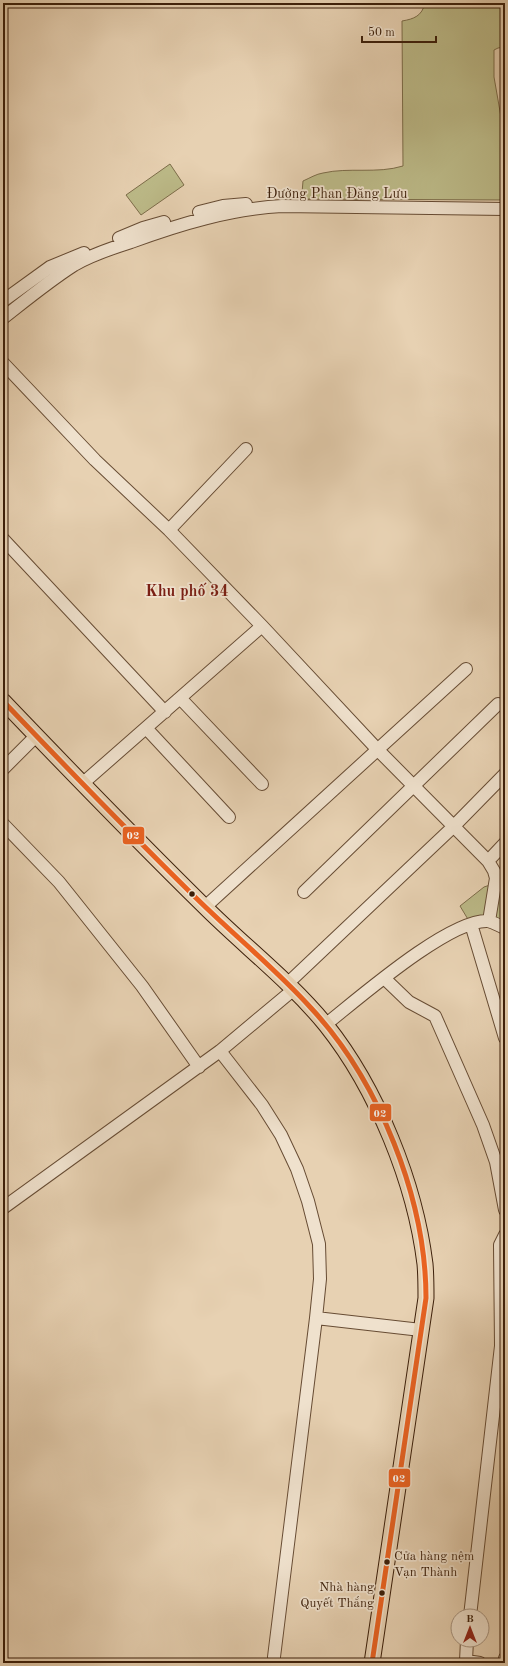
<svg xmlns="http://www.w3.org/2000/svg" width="508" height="1666" font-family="'Old Standard TT',serif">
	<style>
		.green { fill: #bcba88; stroke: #7c6c49 }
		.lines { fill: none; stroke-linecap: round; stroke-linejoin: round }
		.minor-casing { stroke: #674c34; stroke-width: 14 }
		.major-casing { stroke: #3c1f0a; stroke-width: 17 }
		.minor { stroke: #efe1cd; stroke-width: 12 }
		.major { stroke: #e7d1b2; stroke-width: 15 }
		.bus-1-casing { stroke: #efe1cd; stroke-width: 8 }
		.bus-1 { stroke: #e96221; stroke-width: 5 }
		.bus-dot { fill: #3c1f0a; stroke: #efe1cd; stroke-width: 1.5 }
		.labels { text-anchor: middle; stroke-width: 3.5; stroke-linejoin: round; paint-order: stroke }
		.bus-label { font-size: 13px; fill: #3c1f0a; stroke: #efe1cd; text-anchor: start }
		.street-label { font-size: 14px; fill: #3c1f0a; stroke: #efe1cd }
		.quarter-label { font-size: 16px; font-weight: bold; fill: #7a1f14; stroke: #efe1cd }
		.line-badge { stroke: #efe1cd; stroke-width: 1.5 }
		.badge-label { font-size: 11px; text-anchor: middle; font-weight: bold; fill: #fff }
	</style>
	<rect width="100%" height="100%" fill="#e7d1b2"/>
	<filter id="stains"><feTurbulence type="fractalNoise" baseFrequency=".005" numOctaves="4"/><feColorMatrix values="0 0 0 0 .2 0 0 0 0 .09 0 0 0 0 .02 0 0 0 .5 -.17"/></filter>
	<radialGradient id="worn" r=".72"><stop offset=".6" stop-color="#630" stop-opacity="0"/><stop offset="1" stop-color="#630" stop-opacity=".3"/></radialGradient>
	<!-- green -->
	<path class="green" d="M425,3H505V47L498,48L494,50V77L505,140V200L305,199L302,193L303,181C310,178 316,174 323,173C349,167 377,174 403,166L402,21C414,19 422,16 425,3Z
		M170,164L184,185L141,215L126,195Z
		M497,869L505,871V924L469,921L460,906L484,887L499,882Z"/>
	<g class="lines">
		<!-- minor casing -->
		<g class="minor-casing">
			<path id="minor" d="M199,212L223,206L246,204
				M119,238L143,228L164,222
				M3,301L50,267L84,253
				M3,318C26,300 49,281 74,265C91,255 112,248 131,242C180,224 230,209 282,206L505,209
				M3,363L95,460L169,530L262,626L377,749L488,861L494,871L496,878L489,921
				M169,530L246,449
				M3,539L165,712
				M180,698L262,784
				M146,728L229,817
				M3,769L36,736
				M82,784L262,626
				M3,824L59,882L142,986L199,1067
				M488,861L505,843
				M304,892L498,704
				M205,907L466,669
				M471,924L505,1038
				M384,978L409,1002L435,1016L483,1125L496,1162L505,1210
				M287,984L453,827L505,774
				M325,1025C358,999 449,919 488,921C493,922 500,926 505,928
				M220,1051L262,1105L281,1135L297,1169L308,1201L319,1244L320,1279L316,1318L274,1657
				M3,1208L220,1051L293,990
				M316,1318L421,1330
				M470,1616L501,1346L500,1245L505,1235
				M467,1640L466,1661L480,1663
				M504,1663L505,1658"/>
		</g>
		<!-- major casing -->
		<g class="major-casing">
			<path id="major" d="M3,701C69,770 136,839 204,906C244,946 290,981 326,1025C377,1089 415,1183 425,1264C426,1275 426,1287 426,1298L372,1663"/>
		</g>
		<!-- minor -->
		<use href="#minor" class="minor"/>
		<!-- major -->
		<use href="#major" class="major"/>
		<!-- bus-1 casing -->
		<g class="bus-1-casing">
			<path id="bus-1" d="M3,701C65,766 127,830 191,893C230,932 274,967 311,1008C379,1081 426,1199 426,1298L372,1663"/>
		</g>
		<!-- bus-1 -->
		<use href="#bus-1" class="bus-1"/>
	</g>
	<!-- markers -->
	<g class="bus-dot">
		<circle cx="192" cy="894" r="3.5"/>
		<circle cx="387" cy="1562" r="3.5"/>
		<circle cx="382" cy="1593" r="3.5"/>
	</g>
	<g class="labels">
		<!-- bus labels -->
		<g class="bus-label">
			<text x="394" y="1560">Cửa hàng nệm<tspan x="394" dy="16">Vạn Thành</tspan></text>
			<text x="374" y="1591" text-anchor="end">Nhà hàng<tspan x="374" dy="16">Quyết Thắng</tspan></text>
		</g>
		<!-- street labels -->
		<g class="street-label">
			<text x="337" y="198">Đường Phan Đăng Lưu</text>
		</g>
		<!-- quarter labels -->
		<g class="quarter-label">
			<text x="187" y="596">Khu phố 34</text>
		</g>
	</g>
	<g class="line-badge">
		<rect x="122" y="826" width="23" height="19" rx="4" fill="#e96221"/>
		<rect x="369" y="1103" width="23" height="19" rx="4" fill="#e96221"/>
		<rect x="388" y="1468" width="23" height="20" rx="4" fill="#e96221"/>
	</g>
	<g class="badge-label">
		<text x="133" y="839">02</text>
		<text x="380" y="1117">02</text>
		<text x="399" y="1482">02</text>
	</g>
	<!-- margin -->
	<rect width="508" height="1666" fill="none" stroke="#e7d1b2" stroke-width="16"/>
	<rect x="4" y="4" width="500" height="1658" fill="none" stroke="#3c1f0a" stroke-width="2"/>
	<rect x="8" y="8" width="492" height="1650" fill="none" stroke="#3c1f0a"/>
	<!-- north arrow -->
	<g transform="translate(470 1628)"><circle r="19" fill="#efe1cd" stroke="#a7937f"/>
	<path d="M0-3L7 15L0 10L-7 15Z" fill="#8f2418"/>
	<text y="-6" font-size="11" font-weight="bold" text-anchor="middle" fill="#3c1f0a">B</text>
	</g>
	<!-- scale -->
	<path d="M362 36v6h74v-6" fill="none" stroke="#3c1f0a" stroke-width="2"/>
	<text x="368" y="36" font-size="12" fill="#3c1f0a" stroke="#efe1cd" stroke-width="3" paint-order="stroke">50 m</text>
	<rect width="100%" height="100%" filter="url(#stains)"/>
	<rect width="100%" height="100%" fill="url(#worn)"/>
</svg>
